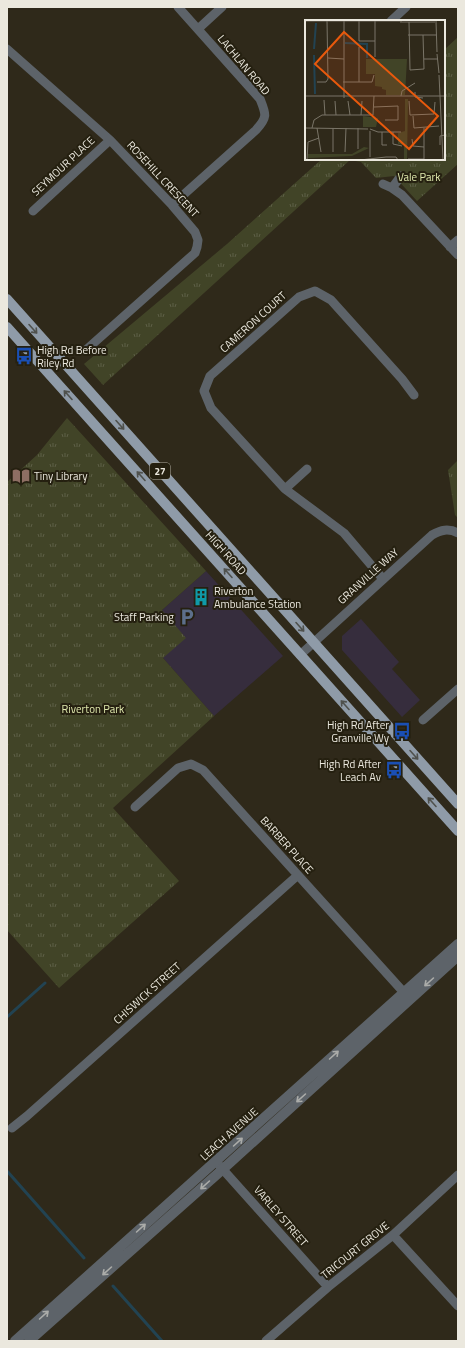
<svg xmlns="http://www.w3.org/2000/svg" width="465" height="1348" font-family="'Titillium Web',sans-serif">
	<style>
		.commercial { fill: #362d3d }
		.grass { fill: url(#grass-tufts) }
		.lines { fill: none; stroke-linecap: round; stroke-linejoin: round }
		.stream { stroke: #224352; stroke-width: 3 }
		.minor { stroke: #5d6369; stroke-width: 9 }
		.tertiary { stroke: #5d6369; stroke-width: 10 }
		.primary { stroke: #8f9ba8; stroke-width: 10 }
		.oneway { stroke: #4f514d }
		.oneway2 { stroke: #abaca9 }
		.labels { text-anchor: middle; stroke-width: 4; stroke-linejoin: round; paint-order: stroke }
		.shield { fill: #252010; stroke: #b0aca0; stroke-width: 1 }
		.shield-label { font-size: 10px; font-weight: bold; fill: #ebe8de }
		.street-label { font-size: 11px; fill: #ebe8de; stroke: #252010 }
		.park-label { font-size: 11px; fill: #dfe8ad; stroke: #252010 }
		.poi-label { font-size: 11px; fill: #ebe8de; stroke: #252010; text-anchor: start }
		.inset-river { fill: none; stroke: #224352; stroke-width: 2 }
		.inset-road { fill: none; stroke: #7a7568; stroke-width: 1 }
		.view { fill: #e8590c; fill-opacity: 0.15; stroke: #e8590c; stroke-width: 2 }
		.inset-edge { fill: none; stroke: #ebe8de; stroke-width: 2 }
	</style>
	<defs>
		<pattern id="grass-tufts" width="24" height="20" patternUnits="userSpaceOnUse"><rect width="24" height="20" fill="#414427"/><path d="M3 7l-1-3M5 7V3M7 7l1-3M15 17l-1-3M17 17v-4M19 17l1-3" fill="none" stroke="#5d5f46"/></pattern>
	</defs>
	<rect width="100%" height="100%" fill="#2f291a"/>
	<!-- commercial -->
	<path class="commercial" d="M206,571L283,656L214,716L163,658L162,610Z
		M361,619L399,662L392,669L420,700L402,717L342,650V636Z"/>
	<!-- grass -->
	<path class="grass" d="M458,37V164L417,201L394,176L376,178L361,162L350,160L103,385L84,364L227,244L322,159H444V50Z
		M67,418L206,571L162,610L186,638L163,658L214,716L113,808L179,881L59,988L7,930V482L37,455Z
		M458,460V518L455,515L448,470Z"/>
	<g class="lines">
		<!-- stream -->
		<path class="stream" d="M7,1017L45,983
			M7,1171L84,1258
			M113,1286L162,1341"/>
		<!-- minor -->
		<path class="minor" d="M391,21L406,7
			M198,29L222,7
			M7,49L110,140L172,205L195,232L198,240L197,247L195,253L87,349
			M383,184L392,188L402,195L458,255
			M392,188L401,176
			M172,205L256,130C268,117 266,114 260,99L178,7
			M33,211L110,140
			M450,247L458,240
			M285,489L307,469
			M383,579L344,533L285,489L211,408L204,391L210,376L299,297L315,291L331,300L402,379L414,395
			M300,655L432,535C441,530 448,528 458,533
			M423,720L458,689
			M135,807L178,768L191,764L203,770L408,997
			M12,1128L27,1116L298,875
			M218,1164L328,1287
			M393,1235L458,1306
			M266,1341L328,1287L393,1235L458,1175"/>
		<!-- tertiary -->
		<path class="tertiary" d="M15,1341L458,944
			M29,1341L223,1169L458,956"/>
		<!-- primary -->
		<path class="primary" d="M7,299L458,804
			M7,327L458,831"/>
	</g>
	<!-- one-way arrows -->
	<defs><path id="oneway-shaft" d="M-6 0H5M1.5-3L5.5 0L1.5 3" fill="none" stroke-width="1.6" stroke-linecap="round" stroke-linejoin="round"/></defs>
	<g class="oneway">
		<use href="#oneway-shaft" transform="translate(33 329) rotate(48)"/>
		<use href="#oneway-shaft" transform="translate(68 395) rotate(-132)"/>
		<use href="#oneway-shaft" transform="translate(120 425) rotate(48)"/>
		<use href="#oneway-shaft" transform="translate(141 476) rotate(-132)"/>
		<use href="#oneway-shaft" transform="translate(228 573) rotate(-132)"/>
		<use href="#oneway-shaft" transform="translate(300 627) rotate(48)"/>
		<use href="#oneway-shaft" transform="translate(345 705) rotate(-132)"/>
		<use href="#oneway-shaft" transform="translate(414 755) rotate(48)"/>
		<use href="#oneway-shaft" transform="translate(432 802) rotate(-132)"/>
	</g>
	<g class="oneway2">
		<use href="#oneway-shaft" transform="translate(429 982) rotate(138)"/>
		<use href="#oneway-shaft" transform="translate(334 1055) rotate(-42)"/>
		<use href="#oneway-shaft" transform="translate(301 1098) rotate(138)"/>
		<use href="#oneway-shaft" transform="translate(238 1142) rotate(-42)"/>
		<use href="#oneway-shaft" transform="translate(205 1185) rotate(138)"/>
		<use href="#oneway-shaft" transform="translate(141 1228) rotate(-42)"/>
		<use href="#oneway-shaft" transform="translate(107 1271) rotate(138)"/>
		<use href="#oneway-shaft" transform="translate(44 1315) rotate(-42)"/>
	</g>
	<!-- icons -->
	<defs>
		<g id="bus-bare" transform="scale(1.38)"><path d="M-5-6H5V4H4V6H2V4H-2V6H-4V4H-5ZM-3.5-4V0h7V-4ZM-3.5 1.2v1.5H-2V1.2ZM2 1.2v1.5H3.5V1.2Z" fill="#1a4fb4" stroke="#252010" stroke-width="2.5" paint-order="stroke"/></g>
		<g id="library-bare" transform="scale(1.38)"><path d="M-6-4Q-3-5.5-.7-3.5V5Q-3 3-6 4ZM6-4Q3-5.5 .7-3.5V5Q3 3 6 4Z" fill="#8d6e63" stroke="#252010" stroke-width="2.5" paint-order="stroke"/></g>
		<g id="building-bare" transform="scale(1.38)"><path d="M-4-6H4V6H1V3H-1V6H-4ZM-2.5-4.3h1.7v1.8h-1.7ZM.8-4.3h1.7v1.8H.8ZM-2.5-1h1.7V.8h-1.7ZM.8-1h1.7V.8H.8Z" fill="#0f9aa8" stroke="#252010" stroke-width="2.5" paint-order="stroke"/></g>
		<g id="parking-bare" transform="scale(1.38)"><path d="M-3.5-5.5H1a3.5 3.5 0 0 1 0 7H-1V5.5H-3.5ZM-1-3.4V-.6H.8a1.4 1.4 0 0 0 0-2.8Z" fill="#5c6f8a" stroke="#252010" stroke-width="2.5" paint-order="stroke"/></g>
	</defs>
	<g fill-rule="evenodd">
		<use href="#bus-bare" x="24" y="356"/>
		<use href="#library-bare" x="21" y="476"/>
		<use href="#building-bare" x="201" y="597"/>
		<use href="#parking-bare" x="187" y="617"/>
		<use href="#bus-bare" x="402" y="731"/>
		<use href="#bus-bare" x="394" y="770"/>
	</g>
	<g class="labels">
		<!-- shield labels -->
		<rect class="shield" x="150" y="463" width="20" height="16" rx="3"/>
		<g class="shield-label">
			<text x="160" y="475">27</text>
		</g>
		<!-- street labels -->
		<g class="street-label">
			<text transform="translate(244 65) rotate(50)" y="4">LACHLAN ROAD</text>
			<text transform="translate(63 166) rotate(-43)" y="4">SEYMOUR PLACE</text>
			<text transform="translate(163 179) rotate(47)" y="4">ROSEHILL CRESCENT</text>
			<text transform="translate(253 322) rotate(-42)" y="4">CAMERON COURT</text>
			<text transform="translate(226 553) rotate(48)" y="4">HIGH ROAD</text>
			<text transform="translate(368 576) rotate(-42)" y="4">GRANVILLE WAY</text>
			<text transform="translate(287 845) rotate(48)" y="4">BARBER PLACE</text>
			<text transform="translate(147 993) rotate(-42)" y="4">CHISWICK STREET</text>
			<text transform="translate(229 1134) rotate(-42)" y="4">LEACH AVENUE</text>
			<text transform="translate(281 1216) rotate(49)" y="4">VARLEY STREET</text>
			<text transform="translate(355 1250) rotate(-39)" y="4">TRICOURT GROVE</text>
		</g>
		<!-- park labels -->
		<g class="park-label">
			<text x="419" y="181">Vale Park</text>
			<text x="93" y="713">Riverton Park</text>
		</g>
		<!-- poi labels -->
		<g class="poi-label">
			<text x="37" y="354">High Rd Before<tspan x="37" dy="13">Riley Rd</tspan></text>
			<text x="34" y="480">Tiny Library</text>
			<text x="214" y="595">Riverton<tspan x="214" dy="13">Ambulance Station</tspan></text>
			<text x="174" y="621" text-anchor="end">Staff Parking</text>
			<text x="389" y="729" text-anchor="end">High Rd After<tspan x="389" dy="13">Granville Wy</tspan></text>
			<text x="381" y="768" text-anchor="end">High Rd After<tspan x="381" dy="13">Leach Av</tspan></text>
		</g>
	</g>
	<!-- overview -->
	<g transform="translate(305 20)">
		<rect width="140" height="140" fill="#2f291a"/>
		<path d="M61,39H102L100,75H81V70L77,69V67L70,66V54H61ZM100,79H103L102,140H99V125L93,124V113L100,111ZM58,96L73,98L71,107H58ZM59,127L64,128L47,136L3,138V134H47Z" fill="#414427"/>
		<path class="inset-river" d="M40,23L62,24V38M9,29L11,3M9,35L10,74"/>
		<path class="inset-road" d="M0,1H97M54,1V21H70M131,1L132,32M95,2H130M104,2L105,50L119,49L118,15M103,15H132M132,34L134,53M70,37V1M23,38L39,39M119,39H133M134,55L138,140M12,62H21L23,59L22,1M38,62H67L69,55M54,62V27M0,65V140M110,72V77L118,78M0,76H140M96,76L97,71L110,63M39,78V1M19,80L20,95M30,81L31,95M43,81L45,95M104,81L105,95L129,94L130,82M69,87L93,86V100H80M56,95L57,81M108,96L109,108L134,106M1,108L63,109M7,108L9,100L17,95H68L69,76M12,108L16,132M65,109L73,112H96M65,111V137M77,112V125H82M88,112V124L97,126M107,119L108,126L119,127M135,125V116L140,115M53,129V108M28,132V108M40,132L41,108M103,139H119M2,140L3,122L14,118M55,140L81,137H91L93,140M119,140V108"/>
		<path class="view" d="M39,12L133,96L104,129L10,44Z"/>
		<rect width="140" height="140" class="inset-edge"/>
	</g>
	<!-- border -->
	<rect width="465" height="1348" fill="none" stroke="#ebe8de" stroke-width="16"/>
</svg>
